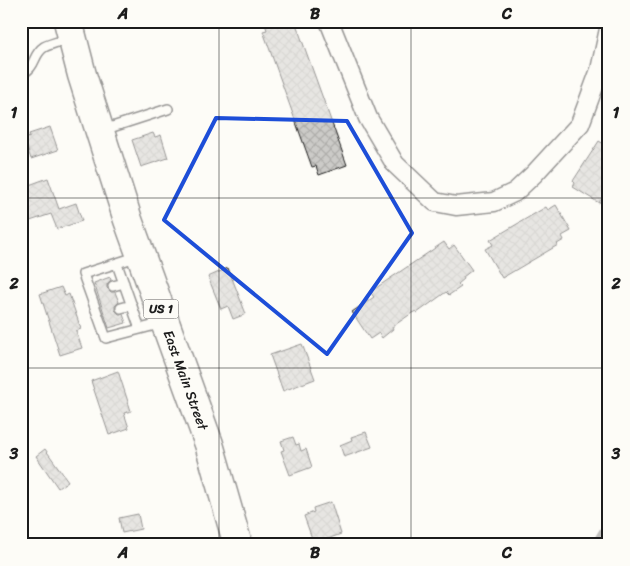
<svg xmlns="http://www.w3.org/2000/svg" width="630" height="566" font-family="Sriracha,sans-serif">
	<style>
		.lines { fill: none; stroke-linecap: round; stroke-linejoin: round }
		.stream { stroke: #797876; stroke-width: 5 }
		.building { fill: url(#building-cross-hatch); stroke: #1c1c1c }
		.service-casing { stroke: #1c1c1c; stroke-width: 12 }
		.minor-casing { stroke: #1c1c1c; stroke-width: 21 }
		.primary-casing { stroke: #1c1c1c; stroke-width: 31 }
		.service { stroke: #fdfcf7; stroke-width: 9 }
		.minor { stroke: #fdfcf7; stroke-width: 18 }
		.primary { stroke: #fdfcf7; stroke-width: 28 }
		.marked { fill: none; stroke: #1d4ed8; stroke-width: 4; stroke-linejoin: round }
		.grid { fill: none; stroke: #1c1c1c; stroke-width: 1; stroke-opacity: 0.55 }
		.labels { text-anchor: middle; stroke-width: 4; stroke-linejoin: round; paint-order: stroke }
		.shield { fill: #fdfcf7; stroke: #605f5e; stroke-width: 1 }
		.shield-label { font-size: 12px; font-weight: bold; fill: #1c1c1c }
		.street-label { font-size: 14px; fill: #1c1c1c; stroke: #fdfcf7 }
		.neatline { fill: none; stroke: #1c1c1c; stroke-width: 2 }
		.grid-label { font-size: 16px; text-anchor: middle; font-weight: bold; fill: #1c1c1c }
	</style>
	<defs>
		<pattern id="building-cross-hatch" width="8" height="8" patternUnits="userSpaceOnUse" patternTransform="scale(1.25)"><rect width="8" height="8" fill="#cccbc8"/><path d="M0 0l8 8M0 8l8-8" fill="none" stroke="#afaeab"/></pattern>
	</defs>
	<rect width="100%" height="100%" fill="#fdfcf7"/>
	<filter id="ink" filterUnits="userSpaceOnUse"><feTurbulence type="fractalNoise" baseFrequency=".02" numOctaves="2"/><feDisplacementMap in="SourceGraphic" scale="10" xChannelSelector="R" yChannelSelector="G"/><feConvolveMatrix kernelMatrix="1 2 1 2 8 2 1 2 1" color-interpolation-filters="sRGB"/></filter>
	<g filter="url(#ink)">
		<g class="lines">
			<!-- stream -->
			<path class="stream" d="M593,545L605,525L609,513"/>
		</g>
		<!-- building -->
		<path class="building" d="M264,21H295L347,165L319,175L316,166L312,167L263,31L267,30Z
			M50,127L58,150L31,159L24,139L30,137L29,134Z
			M153,133L155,137L161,135L168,158L141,167L132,140Z
			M599,141L609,147V200L603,197L599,203L573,187L575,183L573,181Z
			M48,178L59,209L76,203L82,221L57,229L51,214L21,224V188Z
			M556,205L571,231L562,236L564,240L557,244L558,245L502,278L485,249L493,245L490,240L546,207L548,210Z
			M444,242L449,249L454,245L472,270L463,277L464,279L458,284L461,287L449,295L446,292L417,313L416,311L412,313L392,327L393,329L382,338L379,333L370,339L352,312L374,297L370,292Z
			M228,268L246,314L233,319L228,306L221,309L208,277Z
			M110,277L111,280L107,284V288L111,292H115L119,302L115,306V310L119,314H123L126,323L109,328L94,283Z
			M61,287L65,296L69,294L81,329L76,331L82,348L60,355L40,294Z
			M302,344L315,379L283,391L270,355Z
			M118,371L131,411L124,413L129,428L109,435L91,381Z
			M366,432L372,447L344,457L340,445L352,440L351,437Z
			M293,437L296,445L299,444L301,451L306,449L312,467L290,475L281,451L284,450L281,441Z
			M45,449L68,481L58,488L36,456Z
			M331,502L341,534L314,544L304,516L314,512L313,508Z
			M138,514L141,529L122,533L119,518Z"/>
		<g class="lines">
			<!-- service casing -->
			<g class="service-casing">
				<path id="service" d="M21,74C37,67 32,55 44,47C51,43 63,41 71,38
					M103,130L168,109
					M139,256L83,274L106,338L163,323
					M117,264L140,329
					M113,286L124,283
					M121,308L132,305"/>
			</g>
			<!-- minor casing -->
			<g class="minor-casing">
				<path id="minor" d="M329,21L368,118L395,164L435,202L456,206L494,202L515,192L534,174L580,124L600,70L609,29"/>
			</g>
			<!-- primary casing -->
			<g class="primary-casing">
				<path id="primary" d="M68,21L82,75L128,220L209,444L238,545"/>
			</g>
			<!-- service -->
			<use href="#service" class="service"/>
			<!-- minor -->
			<use href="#minor" class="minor"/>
			<!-- primary -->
			<use href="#primary" class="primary"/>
		</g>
	</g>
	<!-- marked area -->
	<path d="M0 0H630V566H0ZM216,118L347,121L412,233L327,354L164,220Z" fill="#fdfcf7" fill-opacity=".55" fill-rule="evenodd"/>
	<path class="marked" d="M216,118L347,121L412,233L327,354L164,220Z"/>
	<!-- grid -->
	<path class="grid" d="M219,21V545M411,21V545M21,198H609M21,368H609"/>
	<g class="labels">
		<!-- shield labels -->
		<rect class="shield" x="143.5" y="299.5" width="35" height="19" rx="4"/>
		<g class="shield-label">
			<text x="161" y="313">US 1</text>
		</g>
		<!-- street labels -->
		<g class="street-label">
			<text transform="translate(186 380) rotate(70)" y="5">East Main Street</text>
		</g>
	</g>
	<!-- margin -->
	<rect width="630" height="566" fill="none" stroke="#fdfcf7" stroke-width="55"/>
	<rect x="28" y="28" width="574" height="510" class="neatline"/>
	<g class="grid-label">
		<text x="123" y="19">A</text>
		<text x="315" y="19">B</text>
		<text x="507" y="19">C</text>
		<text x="14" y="118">1</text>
		<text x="616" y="118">1</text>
		<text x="14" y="289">2</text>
		<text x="616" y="289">2</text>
		<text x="14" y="459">3</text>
		<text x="616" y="459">3</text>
		<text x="123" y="558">A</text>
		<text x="315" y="558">B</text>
		<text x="507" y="558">C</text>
	</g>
</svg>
